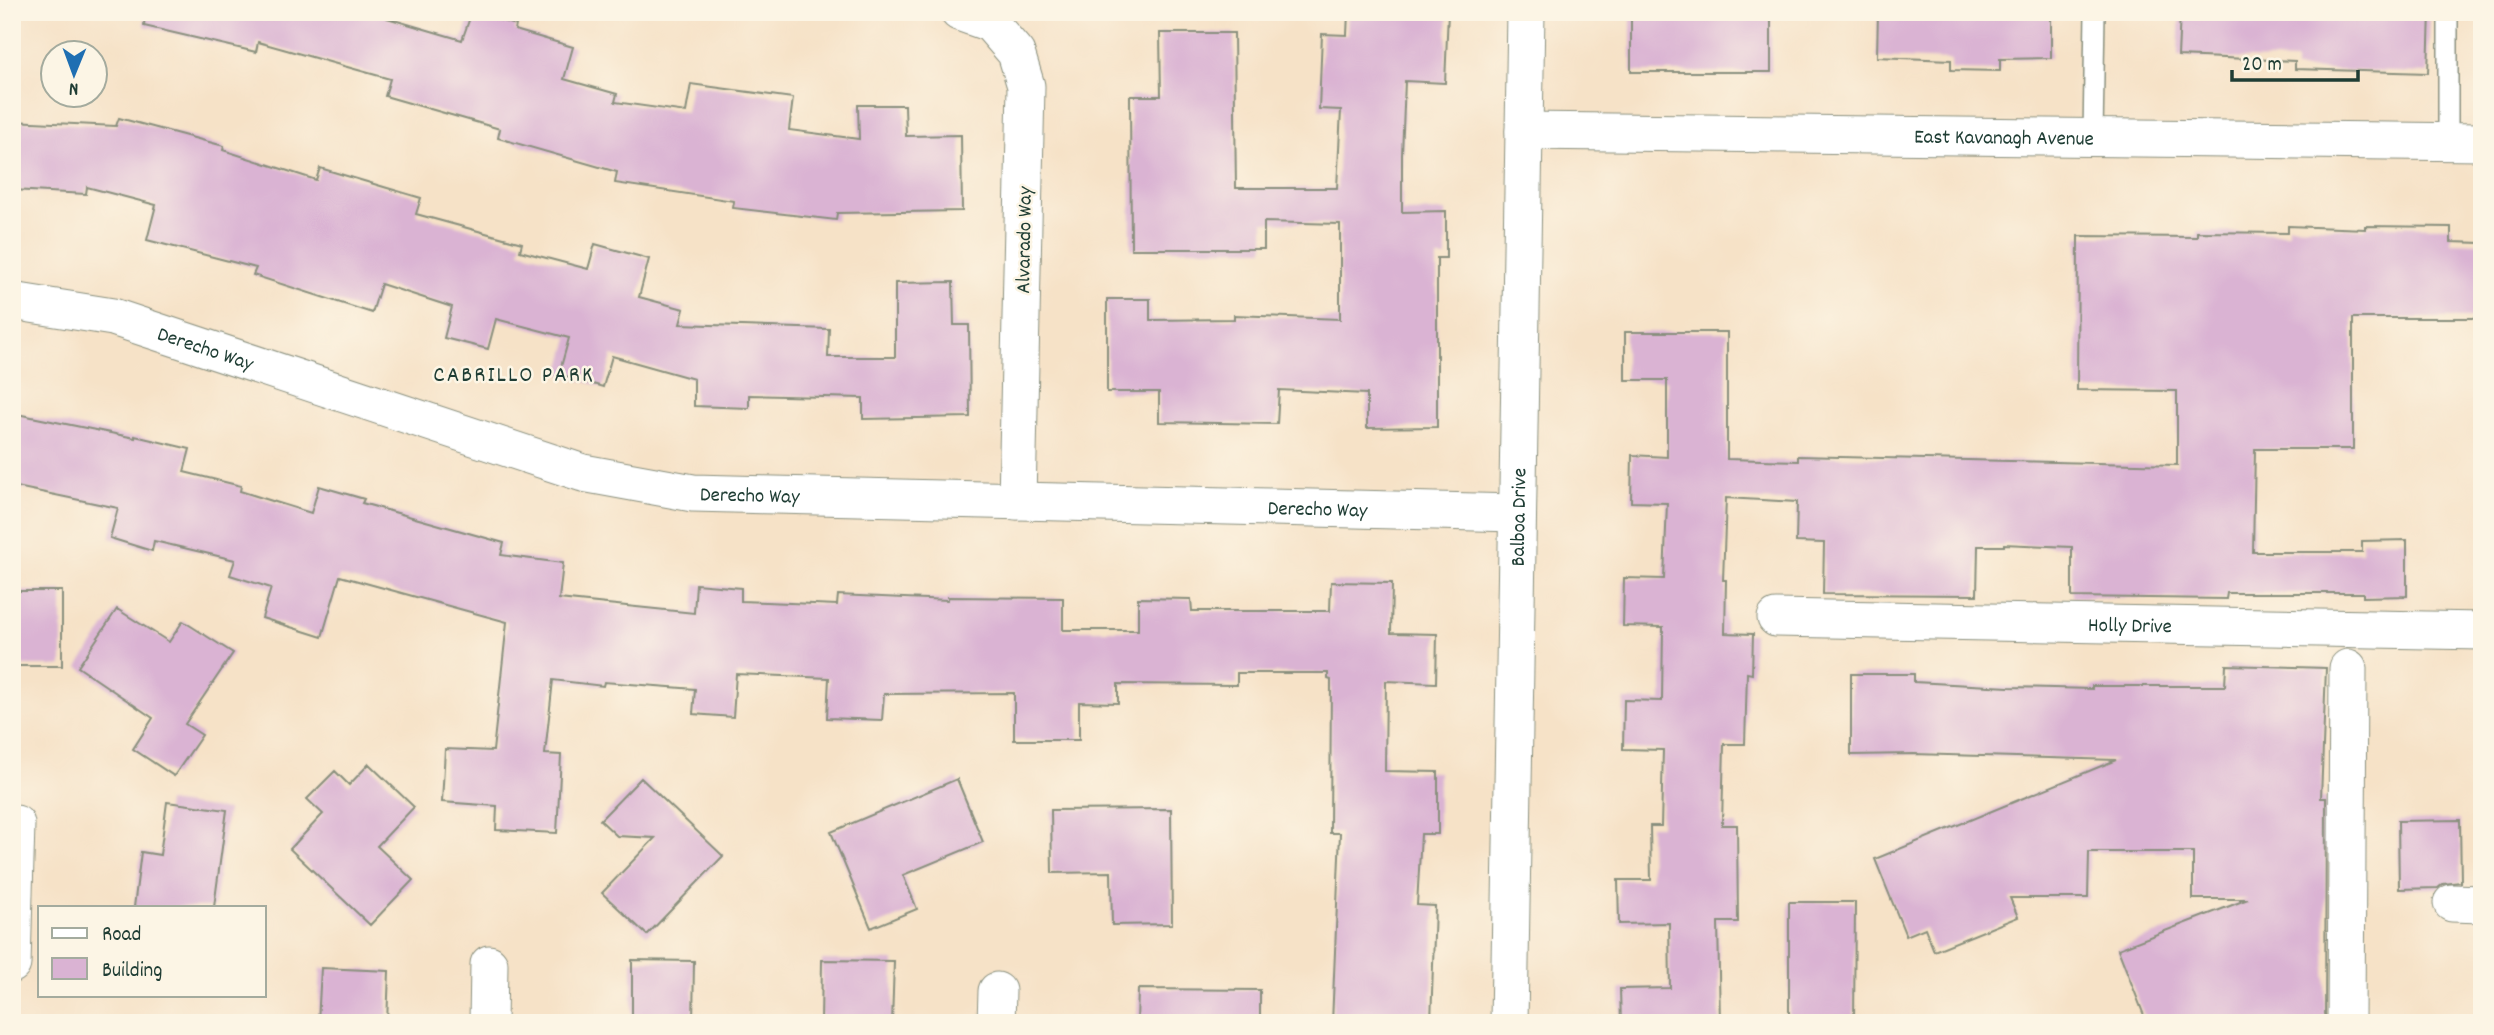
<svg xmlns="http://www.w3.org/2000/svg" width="2494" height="1035" font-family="Dekko,sans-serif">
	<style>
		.building { fill: #dab3d3 }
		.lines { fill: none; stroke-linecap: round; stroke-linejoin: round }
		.service-casing { stroke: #8a907e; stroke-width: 22 }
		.minor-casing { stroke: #8a907e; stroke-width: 39 }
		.service { stroke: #fff; stroke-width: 19 }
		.minor { stroke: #fff; stroke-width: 37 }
		.labels { text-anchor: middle; stroke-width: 5; stroke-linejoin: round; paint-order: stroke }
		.street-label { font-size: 21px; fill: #1f3d34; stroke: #fcf5e5 }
		.neighbourhood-label { font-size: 23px; letter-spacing: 2px; fill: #1f3d34; stroke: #fcf5e5 }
	</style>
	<rect width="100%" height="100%" fill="#fcf5e5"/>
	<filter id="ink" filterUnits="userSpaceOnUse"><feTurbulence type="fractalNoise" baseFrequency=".0143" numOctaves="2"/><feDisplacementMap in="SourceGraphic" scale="14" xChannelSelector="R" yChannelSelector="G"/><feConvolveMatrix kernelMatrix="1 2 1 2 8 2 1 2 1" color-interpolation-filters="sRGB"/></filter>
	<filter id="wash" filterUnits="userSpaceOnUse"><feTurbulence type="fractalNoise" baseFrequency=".00686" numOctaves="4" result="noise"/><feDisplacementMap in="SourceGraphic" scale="28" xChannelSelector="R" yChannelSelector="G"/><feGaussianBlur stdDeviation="1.57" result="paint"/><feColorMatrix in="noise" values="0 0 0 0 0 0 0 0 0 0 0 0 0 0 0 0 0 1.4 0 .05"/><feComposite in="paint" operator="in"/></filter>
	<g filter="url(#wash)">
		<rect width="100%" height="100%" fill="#f6e2c7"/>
		<g id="blocks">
			<!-- building -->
			<path class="building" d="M145,12H388L387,18L462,40L472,12L516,25L515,30L573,47L564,79L617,94L615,102L686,112L691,84L793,98L789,130L859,139L858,105H905L906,136L961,135L962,211L837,213L836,220L733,208L734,201L615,183L617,172L498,138L500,129L385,96L390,79L258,42L256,52L144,26Z
				M1348,12H1448L1445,83L1405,81L1402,155V212L1446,211V258H1437V427L1367,428V394L1279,390L1277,424L1159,422V392H1107V299H1150V320L1234,319V315L1340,319V224L1264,222V249H1131L1130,96H1161L1160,33H1234L1236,188H1337L1341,110L1319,109L1322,34L1347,35Z
				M1631,12H1693V18L1771,19V72H1631Z
				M1878,12H2051V58L2000,59V71L1951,70V60L1877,57Z
				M2180,12H2430L2428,73L2295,69V61L2178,56Z
				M119,118L224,146L223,150L316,180L320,168L421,198L416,214L522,243L520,251L588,269L595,244L649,259L639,297L684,309L680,324L829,329L828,357H895V283L953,282L954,325H969L970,417L863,419V398L749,395V408L694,406V379L612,356L603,387L559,374L569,338L496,319L488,349L444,338L452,307L381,284L372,313L253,275L256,268L147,240L156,205L87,187L86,194L12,190V121L116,126Z
				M2288,226L2365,229V226L2451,227V242L2482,243V318H2353V449H2255L2253,552H2362V541L2407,540V596L2363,597V593H2227L2226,599L2072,597V547L2004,544V546H1978L1977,595L1823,594L1824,543L1796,542L1797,502L1726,498L1723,580H1726L1725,633L1753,634L1752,674L1747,673L1745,744H1724L1722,825H1737L1738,922H1718L1720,1023H1621L1620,989L1670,988L1669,923L1619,924L1618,880H1651L1650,826H1661L1663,750L1623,749L1624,700L1662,701L1663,627L1623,626L1624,578L1664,579L1667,503L1631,502L1632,455L1667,457V380H1625V332H1727V459L1798,461V456L2177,465V391L2077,390L2078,236L2197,237V232L2288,233Z
				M12,413L135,438V436L190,449L184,472L241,486L240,491L311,513L319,486L364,499L362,503L504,543L501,555L563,563L559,599L694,613L696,584L741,588V601L837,605L838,595L948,600V597L1063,598V630H1138V598L1191,599L1192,611H1330L1331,582L1392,583L1391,633L1437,634L1436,683L1386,681L1385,771L1438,772V834H1421L1417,905L1435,906L1431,1023H1332L1340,833H1330L1331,680L1328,679V673H1237V685L1118,684V703L1079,702V740H1014V693L884,694L882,720L827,718L829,678L736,674L733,717L693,714L695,689L604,682L603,686L553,680L545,754L561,755L557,833L496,830L497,806L442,802L445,749L493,751L507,622L340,576L322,637L262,618L271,588L230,575L235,560L154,541L152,551L110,538L118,508L12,486Z
				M12,591H62V666H12Z
				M117,609L169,642L183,621L233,653L185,724L202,735L174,776L133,749L153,718L78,667Z
				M2226,665L2326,668L2321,798H2326L2325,1023H2147L2118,949L2248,899H2193V852H2089L2088,898H2010L2018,917L1934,951L1925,928L1906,936L1875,859L2116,760L1914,754L1851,755V674H1914V682L2009,687L2092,689V686H2225Z
				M369,764L414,807L377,846L413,880L370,925L290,849L323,814L307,799L335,771L349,785Z
				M641,778L723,856L647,935L602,893L655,838L617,836L600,820Z
				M957,779L983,842L903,875L917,909L871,928L831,832Z
				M167,802L227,810L214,907H134L141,852L160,855Z
				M1171,809L1172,924L1112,925L1111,872L1052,873L1051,810Z
				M2460,820L2461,882L2443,884L2438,888L2399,889L2398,821Z
				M1789,902H1855L1854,1023H1789Z
				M632,960L694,961L693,1023H632Z
				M822,960L894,961L892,1023H821Z
				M321,968L389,971L387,1023H318Z
				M1138,989L1260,990V1023H1137Z"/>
		</g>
	</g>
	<g filter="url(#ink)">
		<use href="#blocks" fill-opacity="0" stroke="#8a907e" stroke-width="2"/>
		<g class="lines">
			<!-- service casing -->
			<g class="service-casing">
				<path id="service" d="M2093,137L2095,12
					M2448,141V12"/>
			</g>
			<!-- minor casing -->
			<g class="minor-casing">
				<g id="minor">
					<path d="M959,12L990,23L1016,53L1026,86L1017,501"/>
					<path id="s1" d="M1524,131L2482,142"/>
					<path id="s2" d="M12,301L113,317L583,473L693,493L1517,513"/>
					<path id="s3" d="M1776,618L2482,631"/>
					<path d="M2452,903L2482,904"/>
					<path d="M12,964L16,824"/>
					<path d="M488,1023L489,964"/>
					<path d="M996,1023L997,991"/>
					<path id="s4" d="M1509,1023L1526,12"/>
					<path d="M2346,1023L2348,668"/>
				</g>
			</g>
			<!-- service -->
			<use href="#service" class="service"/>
			<!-- minor -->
			<use href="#minor" class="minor"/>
		</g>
	</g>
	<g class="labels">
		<!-- street labels -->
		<g class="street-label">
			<text dy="7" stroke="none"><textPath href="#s1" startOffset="480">East Kavanagh Avenue</textPath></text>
			<text transform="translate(1023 240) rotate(-89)" y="7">Alvarado Way</text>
			<text dy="7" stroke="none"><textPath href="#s2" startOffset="200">Derecho Way</textPath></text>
			<text dy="7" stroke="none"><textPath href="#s2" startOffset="766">Derecho Way</textPath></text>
			<text dy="7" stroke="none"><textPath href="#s2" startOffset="1334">Derecho Way</textPath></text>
			<text dy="7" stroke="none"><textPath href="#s4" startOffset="506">Balboa Drive</textPath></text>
			<text dy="7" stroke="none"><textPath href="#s3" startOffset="354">Holly Drive</textPath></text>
		</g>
		<!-- neighbourhood labels -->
		<g class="neighbourhood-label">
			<text x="514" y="381">CABRILLO PARK</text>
		</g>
	</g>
	<!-- margin -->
	<rect width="2494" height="1035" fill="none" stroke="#fcf5e5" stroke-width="42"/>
	<!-- legend -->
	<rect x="38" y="906" width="228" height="91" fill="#fcf5e5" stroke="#a4ab9e" stroke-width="2"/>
	<rect x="52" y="928" width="35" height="10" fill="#ffffff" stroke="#a4ab9e" stroke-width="2"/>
	<text x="102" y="940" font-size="21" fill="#1f3d34">Road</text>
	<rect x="52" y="958" width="35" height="21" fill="#dab3d3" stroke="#a4ab9e" stroke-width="2"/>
	<text x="102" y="976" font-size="21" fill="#1f3d34">Building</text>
	<!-- north arrow -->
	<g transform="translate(74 74) rotate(181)"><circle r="33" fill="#fcf5e5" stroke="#a4ab9e" stroke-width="2"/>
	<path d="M0-5L12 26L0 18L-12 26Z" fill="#1f6fb2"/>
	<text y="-10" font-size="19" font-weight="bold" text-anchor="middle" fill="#1f3d34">N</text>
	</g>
	<!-- scale -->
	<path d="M2232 70v10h126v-10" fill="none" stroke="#1f3d34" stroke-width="3.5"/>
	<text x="2242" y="70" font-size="21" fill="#1f3d34" stroke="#fcf5e5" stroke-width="5" paint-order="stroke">20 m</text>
</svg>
